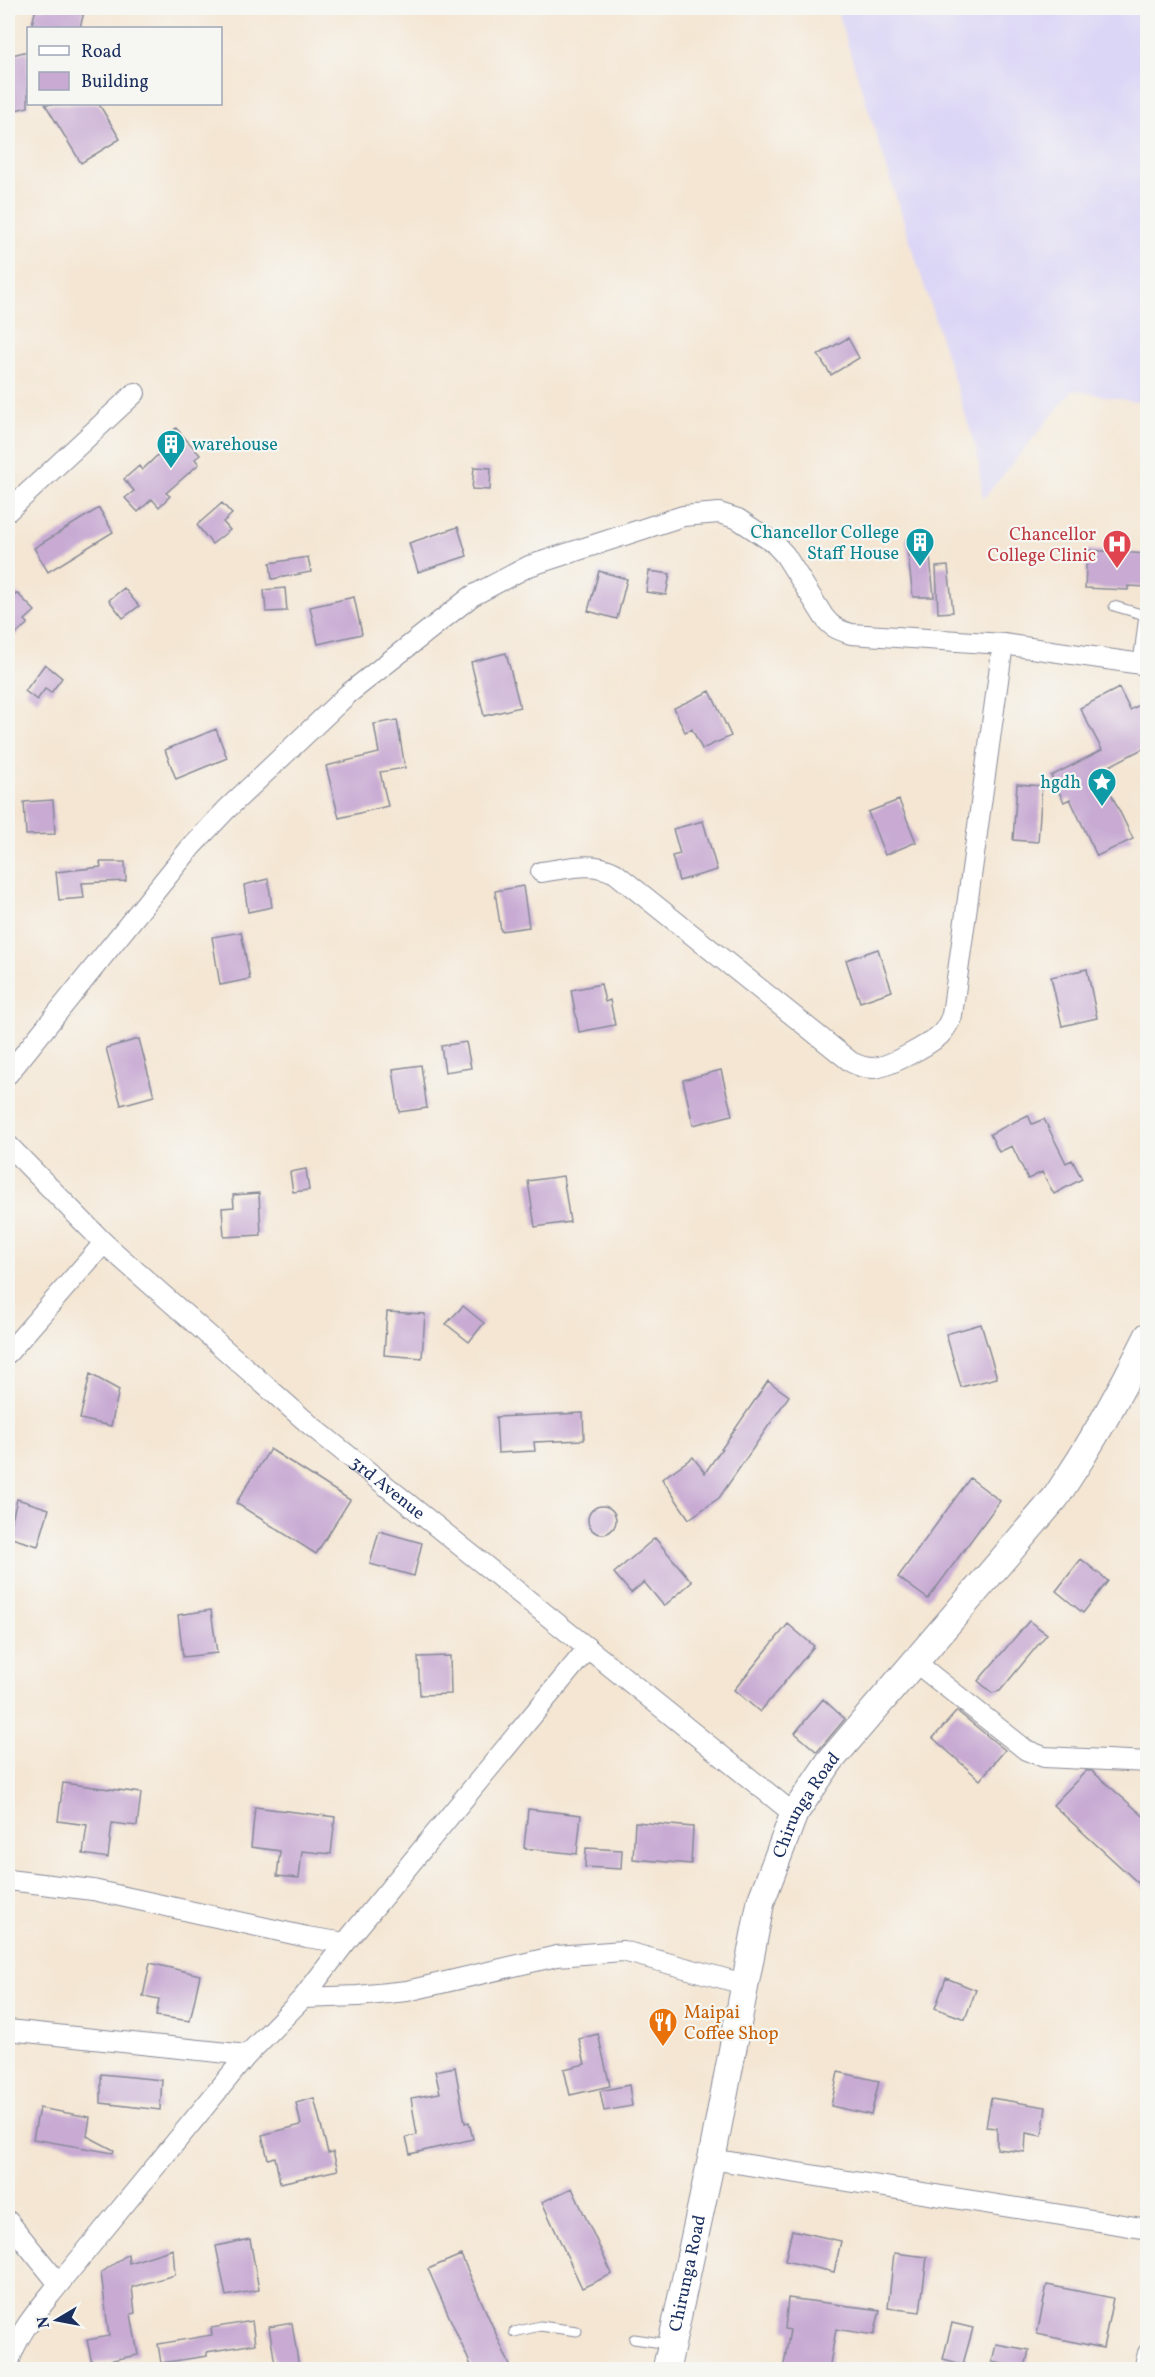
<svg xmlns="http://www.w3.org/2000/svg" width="1155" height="2377" font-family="Vollkorn,serif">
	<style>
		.built { fill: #dcd6f6 }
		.building { fill: #c8aad3 }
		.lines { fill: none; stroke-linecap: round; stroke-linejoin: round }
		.lane-casing { stroke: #888a98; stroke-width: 11 }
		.street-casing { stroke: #888a98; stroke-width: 22 }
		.secondary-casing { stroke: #888a98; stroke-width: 29 }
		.lane { stroke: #fff; stroke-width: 9 }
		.street { stroke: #fff; stroke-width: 20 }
		.secondary { stroke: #fff; stroke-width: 27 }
		.labels { text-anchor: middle; stroke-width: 4.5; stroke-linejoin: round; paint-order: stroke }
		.culture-label { font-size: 18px; fill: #0d838f; stroke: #f6f6f2; text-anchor: end }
		.health-label { font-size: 18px; fill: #be3a42; stroke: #f6f6f2; text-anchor: end }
		.street-label { font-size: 18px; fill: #1b2f5e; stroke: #f6f6f2 }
		.food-label { font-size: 18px; fill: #c56008; stroke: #f6f6f2; text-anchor: start }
	</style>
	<rect width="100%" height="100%" fill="#f6f6f2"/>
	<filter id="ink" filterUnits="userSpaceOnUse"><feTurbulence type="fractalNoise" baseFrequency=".0167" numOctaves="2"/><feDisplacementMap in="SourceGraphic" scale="12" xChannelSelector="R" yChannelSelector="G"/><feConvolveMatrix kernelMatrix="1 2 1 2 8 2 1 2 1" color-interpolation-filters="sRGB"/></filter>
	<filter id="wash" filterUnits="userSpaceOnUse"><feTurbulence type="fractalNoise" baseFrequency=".008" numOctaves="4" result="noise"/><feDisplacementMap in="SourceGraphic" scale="24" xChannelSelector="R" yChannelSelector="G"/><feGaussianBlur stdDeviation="1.35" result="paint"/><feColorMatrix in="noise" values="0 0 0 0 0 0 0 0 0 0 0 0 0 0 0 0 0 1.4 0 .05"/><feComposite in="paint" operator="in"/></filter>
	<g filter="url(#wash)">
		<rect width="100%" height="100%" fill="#f4e6d3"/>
		<!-- built -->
		<path class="built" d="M836,8H1147V404L1073,390L983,499L977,452Z"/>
		<g id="blocks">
			<!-- building -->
			<path class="building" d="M36,8H85L80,28H31Z
				M28,51V107L8,112V56Z
				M45,104H99L120,139L81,163Z
				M848,338L859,358L831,375L818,355Z
				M176,428L200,455L195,459L199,464L166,493L170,496L159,507L152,499L138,512L125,498L134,491L124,479L139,466L142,470L165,448L160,442Z
				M474,467L491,468L490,490L472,489Z
				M222,503L232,514L223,522L230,530L212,544L197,525Z
				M99,508L113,532L48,572L34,548Z
				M458,527L467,556L418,572L409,543Z
				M928,537L934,597H913L906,539Z
				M1087,550L1148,554V587L1128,586V590L1085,588Z
				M308,557L311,572L272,579L270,563Z
				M948,566L953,612L938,613L936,567Z
				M599,571L627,579L617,619L588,611Z
				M649,571L670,574L666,595L646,592Z
				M124,588L139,606L123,618L109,600Z
				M285,588L287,611L266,612L264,590Z
				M17,593L35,611L25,620L28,623L8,642V602Z
				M354,597L362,634L318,644L310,607Z
				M506,653L520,707L484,716L471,662Z
				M45,664L62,678L51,693L45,689L37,700L25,691Z
				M1119,688L1130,710L1143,703L1148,711V746L1100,771L1133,839L1097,856L1070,799L1064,802L1051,776L1102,750L1080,708Z
				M710,691L731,736L702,749L692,729L685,732L674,708Z
				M397,720L405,768L380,772L388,806L339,818L326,766L379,753L374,724Z
				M216,729L227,758L176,779L165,750Z
				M1017,784L1042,786L1038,842L1013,840Z
				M53,800L55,834L26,835L24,802Z
				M899,800L916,842L885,855L868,812Z
				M703,821L717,870L679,881L672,856L680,854L673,829Z
				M100,862H125L126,881L82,883L84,898L59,900L56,872L101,867Z
				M268,879L272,907L248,912L244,885Z
				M523,886L529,927L501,931L495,891Z
				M241,932L250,979L220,985L212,937Z
				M878,949L892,991L860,1002L846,960Z
				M1087,969L1097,1018L1062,1026L1051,977Z
				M601,984L605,1002L610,1000L615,1025L579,1032L571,990Z
				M139,1039L154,1096L121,1105L106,1048Z
				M466,1042L471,1068L445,1072L441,1046Z
				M421,1065L427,1108L399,1112L393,1069Z
				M721,1070L732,1115L693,1125L683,1080Z
				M1028,1115L1032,1124L1044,1119L1066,1163L1072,1160L1082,1179L1054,1194L1042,1172L1028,1179L1012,1146L999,1152L990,1134Z
				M306,1169L309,1190L293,1192L290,1172Z
				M563,1176L570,1222L535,1227L528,1181Z
				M259,1193L261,1235L224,1237L222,1208L234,1207L233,1195Z
				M463,1306L484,1323L469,1342L446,1324Z
				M387,1312L425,1314L422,1358L384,1355Z
				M981,1324L997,1378L961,1387L946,1334Z
				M90,1374L119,1390L111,1426L80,1419Z
				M768,1381L789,1396L719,1498L689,1519L662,1479L693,1457L705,1473Z
				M583,1413L584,1440L534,1442L535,1451L498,1453L496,1417Z
				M270,1449L350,1500L316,1554L236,1503Z
				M970,1478L1000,1501L928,1599L898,1577Z
				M17,1499L49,1509L38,1546L8,1537Z
				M588 1520a14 14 0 1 1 28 0a14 14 0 1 1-28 0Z
				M379,1531L422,1543L414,1576L370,1564Z
				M655,1538L692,1582L664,1606L644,1582L631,1593L614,1573Z
				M1081,1559L1108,1581L1083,1613L1056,1591Z
				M211,1610L217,1653L183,1657L178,1615Z
				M1029,1621L1047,1634L1000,1691L992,1693L978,1681Z
				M788,1624L814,1646L760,1712L734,1690Z
				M450,1656L451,1694L420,1695L418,1657Z
				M823,1699L845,1719L817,1752L795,1733Z
				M957,1711L1005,1750L980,1780L933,1738Z
				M1086,1771H1092L1148,1820V1892L1053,1805Z
				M63,1783L141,1793L137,1826L112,1823L108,1858L83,1854L87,1825L58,1821Z
				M255,1807L335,1817L331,1854L302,1851L299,1878L277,1876L280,1851L251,1847Z
				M528,1809L581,1815L577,1854L524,1848Z
				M635,1822L693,1827L691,1864L633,1859Z
				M586,1848L622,1850L621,1869L585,1867Z
				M150,1963L200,1975L190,2021L156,2016L159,1999L143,1996Z
				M946,1978L976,1990L965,2019L935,2008Z
				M598,2034L610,2086L570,2095L564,2069L585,2064L579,2039Z
				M455,2067L465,2123L469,2122L473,2139L410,2154L406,2137L417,2135L411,2098L440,2093L435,2071Z
				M838,2072L879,2081L871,2115L831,2106Z
				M101,2074L162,2080L160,2110L101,2103Z
				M629,2085L632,2106L604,2111L600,2091Z
				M314,2098L328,2153L333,2152L338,2170L280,2183L275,2157L268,2159L262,2135L301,2125L296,2103Z
				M991,2098L1046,2107L1042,2136L1026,2133L1025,2152L997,2149V2128L986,2127Z
				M39,2108L90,2117L87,2136L114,2150L113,2153L33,2139Z
				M572,2188L612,2274L582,2288L542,2202Z
				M792,2230L841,2241L834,2272L785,2261Z
				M250,2239L259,2290L226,2296L216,2246Z
				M173,2249L175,2275L132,2287L135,2313L131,2314L138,2355L92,2364L87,2340L109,2336L101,2273L128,2254L129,2263Z
				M894,2253L927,2257L920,2312L888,2308Z
				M461,2255L512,2370H473L428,2269Z
				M1047,2285L1113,2298L1103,2348L1037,2334Z
				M788,2298L880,2310L874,2335L836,2329L829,2370H783L790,2330L785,2329Z
				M252,2321L255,2344L207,2352V2356L161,2363L158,2344L212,2335L211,2328Z
				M292,2323L299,2368L276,2370L269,2327Z
				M952,2323L973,2328L963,2364L943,2359Z
				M996,2344L1029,2350L1025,2368L992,2362Z"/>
		</g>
	</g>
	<g filter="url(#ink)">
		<use href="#blocks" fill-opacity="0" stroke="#888a98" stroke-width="1.5"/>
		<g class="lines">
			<!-- lane casing -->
			<g class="lane-casing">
				<path id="lane" d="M1114,606L1148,616
					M1138,663L1144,615
					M514,2332L540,2326L577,2331
					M634,2339L669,2344"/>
			</g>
			<!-- street casing -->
			<g class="street-casing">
				<g id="street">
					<path d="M8,511L135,393"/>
					<path d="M541,872C566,869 591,860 615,873L851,1062C859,1066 864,1068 873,1068C889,1067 927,1046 940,1035C946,1029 949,1023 952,1015L1003,644"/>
					<path d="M8,1074L191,847L226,810L348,694L472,596L529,566L683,516L719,513L738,519L774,543L785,555L824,617C832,628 839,630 851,634L1003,644L1148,665"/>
					<path id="s1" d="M8,1145L104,1243L309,1424L794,1814"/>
					<path d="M8,1353L104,1243"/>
					<path d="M915,1662L1026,1750L1044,1757L1148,1762"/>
					<path d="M8,1880L93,1890L307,1937L345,1943"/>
					<path d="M303,1998L358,1996L407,1991L557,1956L623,1951L744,1984"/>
					<path d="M8,2030L247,2055"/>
					<path d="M711,2159L1148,2229"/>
					<path d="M8,2221L59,2284"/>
					<path d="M8,2366C16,2334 39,2309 59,2284L247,2055L303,1998L345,1943L588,1648"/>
					<path d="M1144,2370L1148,2353"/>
				</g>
			</g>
			<!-- secondary casing -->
			<g class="secondary-casing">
				<g id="secondary">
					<path id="s2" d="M666,2370L714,2147L761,1901L794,1814L830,1761L1056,1497C1091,1445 1121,1392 1148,1336"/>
				</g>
			</g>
			<!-- lane -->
			<use href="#lane" class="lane"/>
			<!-- street -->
			<use href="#street" class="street"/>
			<!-- secondary -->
			<use href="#secondary" class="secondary"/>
		</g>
	</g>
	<!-- icons -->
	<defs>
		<g id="building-pin" transform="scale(1.5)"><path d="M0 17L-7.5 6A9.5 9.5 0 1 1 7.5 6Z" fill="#0f9aa8" stroke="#f6f6f2"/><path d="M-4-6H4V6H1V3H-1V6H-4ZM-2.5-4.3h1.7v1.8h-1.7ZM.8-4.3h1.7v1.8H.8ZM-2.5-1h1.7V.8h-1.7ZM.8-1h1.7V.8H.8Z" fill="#fff"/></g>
		<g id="hospital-pin" transform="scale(1.5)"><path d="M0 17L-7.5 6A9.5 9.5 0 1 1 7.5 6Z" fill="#e0444e" stroke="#f6f6f2"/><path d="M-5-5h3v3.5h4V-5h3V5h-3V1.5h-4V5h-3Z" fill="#fff"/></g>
		<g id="sight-pin" transform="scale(1.5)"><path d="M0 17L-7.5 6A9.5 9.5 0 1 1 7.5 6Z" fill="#0f9aa8" stroke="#f6f6f2"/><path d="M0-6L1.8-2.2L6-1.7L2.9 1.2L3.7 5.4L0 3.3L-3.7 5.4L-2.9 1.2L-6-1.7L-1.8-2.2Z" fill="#fff"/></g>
		<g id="restaurant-pin" transform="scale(1.5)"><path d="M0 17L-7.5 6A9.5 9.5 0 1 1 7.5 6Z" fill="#e8710a" stroke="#f6f6f2"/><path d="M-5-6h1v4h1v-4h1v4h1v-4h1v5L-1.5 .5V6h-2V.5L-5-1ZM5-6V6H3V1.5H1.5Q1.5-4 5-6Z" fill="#fff"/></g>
	</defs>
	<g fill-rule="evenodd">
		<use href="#building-pin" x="171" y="444"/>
		<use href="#building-pin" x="920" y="542"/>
		<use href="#hospital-pin" x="1117" y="544"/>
		<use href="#sight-pin" x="1102" y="782"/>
		<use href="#restaurant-pin" x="663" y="2022"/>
	</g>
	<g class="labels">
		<!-- culture labels -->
		<g class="culture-label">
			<text x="192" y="450" text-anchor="start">warehouse</text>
			<text x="899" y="538">Chancellor College<tspan x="899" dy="21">Staff House</tspan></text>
			<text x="1081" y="788">hgdh</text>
		</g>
		<!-- health labels -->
		<g class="health-label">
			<text x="1096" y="540">Chancellor<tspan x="1096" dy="21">College Clinic</tspan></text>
		</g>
		<!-- street labels -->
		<g class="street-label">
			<text dy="6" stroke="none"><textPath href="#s1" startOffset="512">3rd Avenue</textPath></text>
			<text dy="6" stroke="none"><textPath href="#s2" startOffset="585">Chirunga Road</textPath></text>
			<text dy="6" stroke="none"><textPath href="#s2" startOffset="99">Chirunga Road</textPath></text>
		</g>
		<!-- food labels -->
		<g class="food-label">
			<text x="684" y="2018">Maipai<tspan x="684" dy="21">Coffee Shop</tspan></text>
		</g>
	</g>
	<!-- margin -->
	<rect width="1155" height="2377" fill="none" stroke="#f6f6f2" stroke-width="30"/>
	<!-- legend -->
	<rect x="27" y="27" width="195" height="78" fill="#f6f6f2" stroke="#9ea6b7" stroke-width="1.5"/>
	<rect x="39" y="46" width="30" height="9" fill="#ffffff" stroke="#9ea6b7" stroke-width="1.5"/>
	<text x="81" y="57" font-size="18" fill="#1b2f5e">Road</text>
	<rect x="39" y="72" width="30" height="18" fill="#c8aad3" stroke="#9ea6b7" stroke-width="1.5"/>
	<text x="81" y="87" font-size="18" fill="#1b2f5e">Building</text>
	<!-- north arrow -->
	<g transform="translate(57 2320) rotate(260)" stroke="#f6f6f2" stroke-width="4.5" paint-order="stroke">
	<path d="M0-4.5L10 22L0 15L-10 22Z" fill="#1b2f5e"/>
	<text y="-9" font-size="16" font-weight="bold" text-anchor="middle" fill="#1b2f5e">N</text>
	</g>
</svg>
